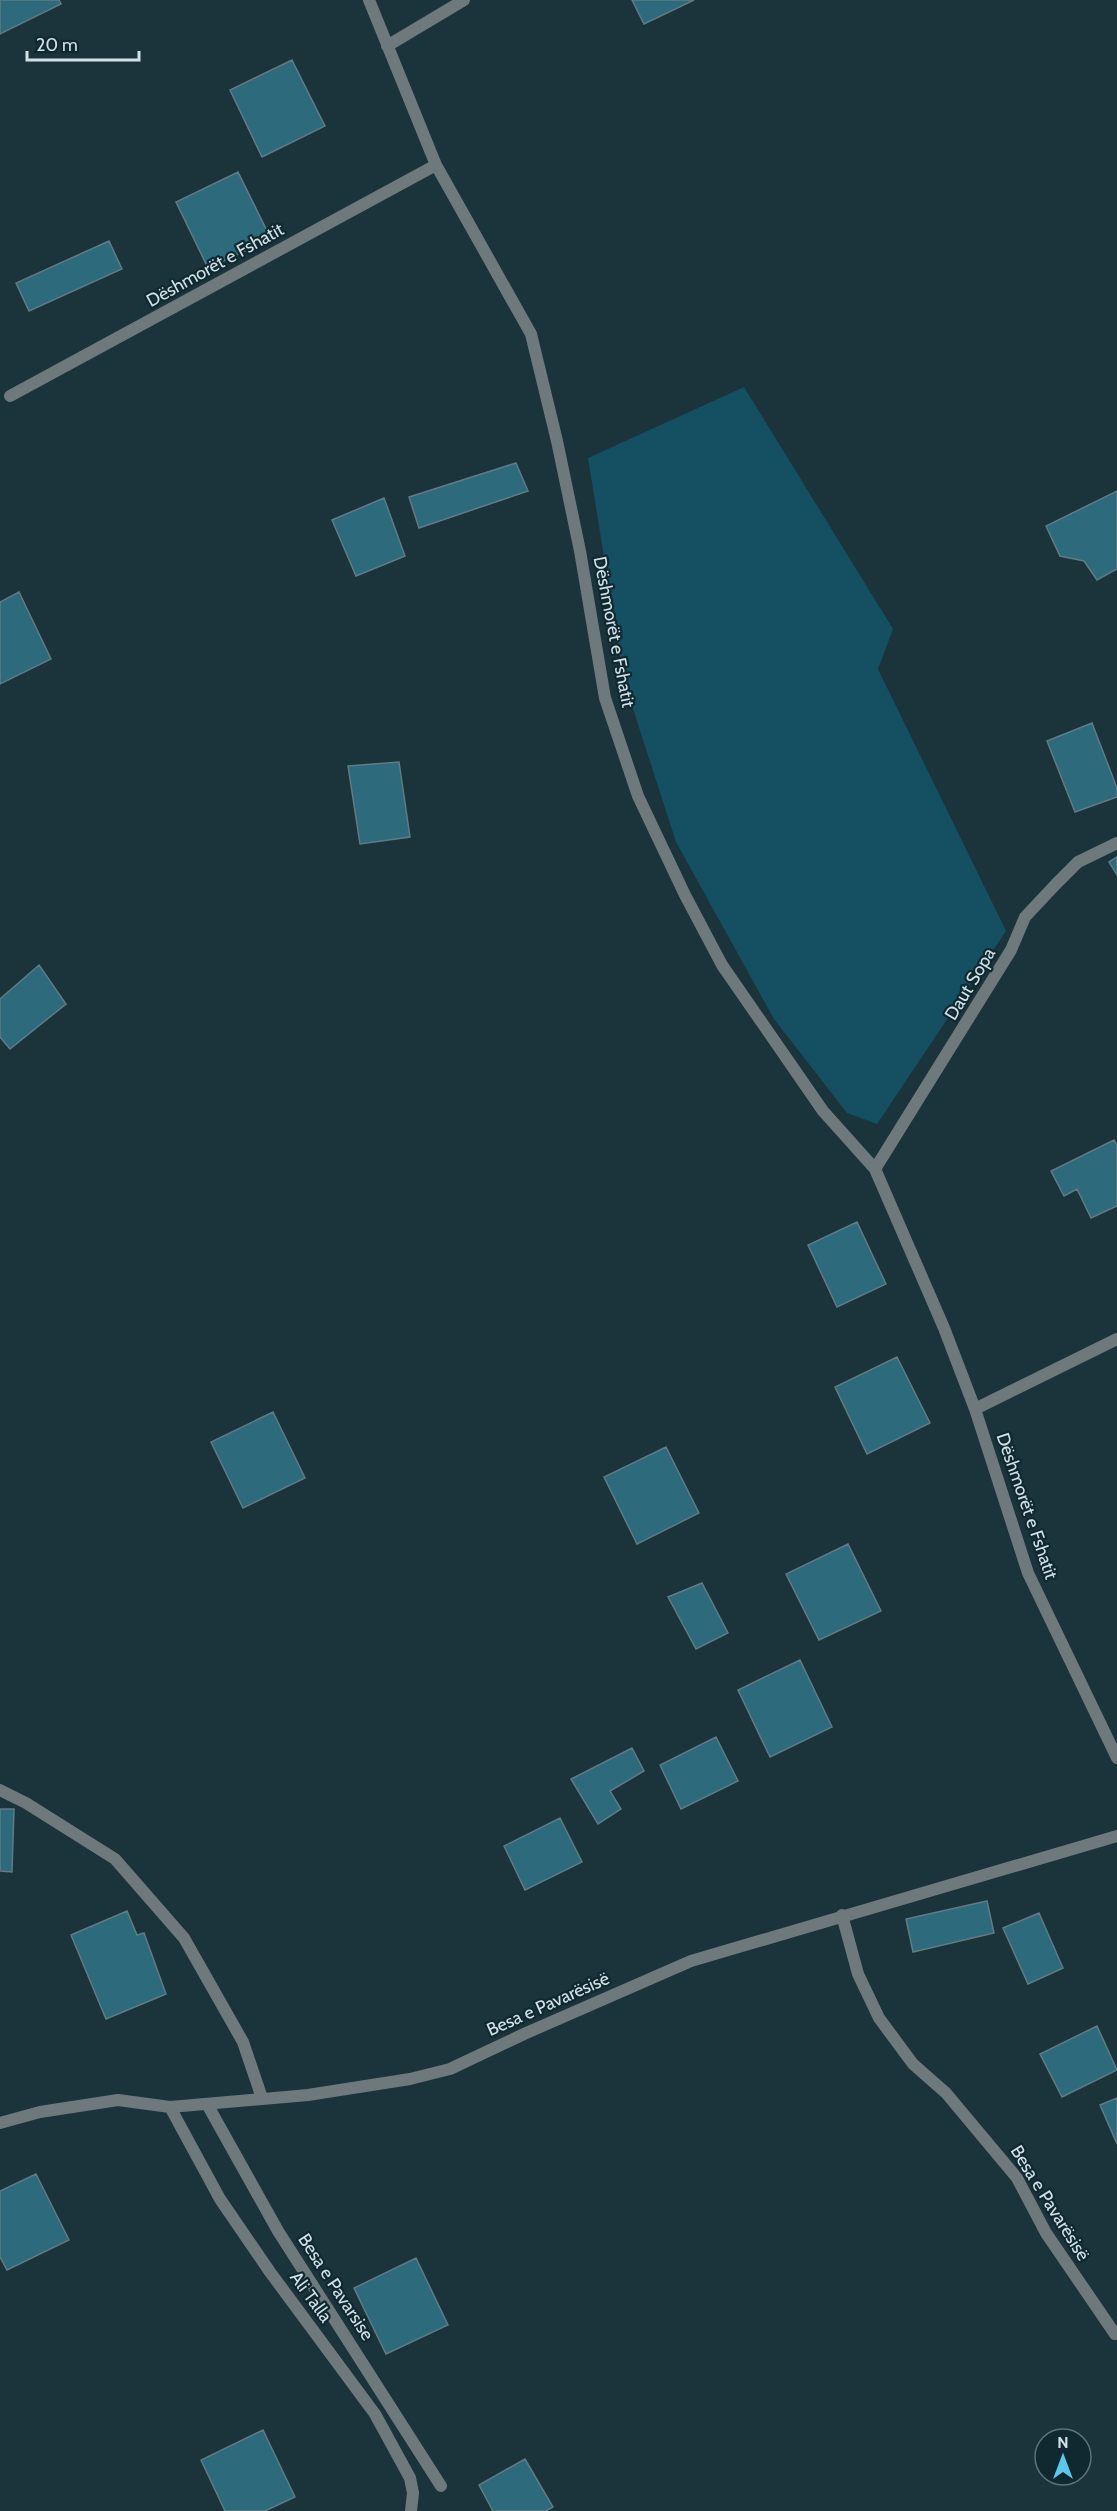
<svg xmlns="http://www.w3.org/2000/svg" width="1117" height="2511" font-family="Cabin,sans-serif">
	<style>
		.green { fill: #145061 }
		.building { fill: #2d6a7c; stroke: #607b84; stroke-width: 1.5 }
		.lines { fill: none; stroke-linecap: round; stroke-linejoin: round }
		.street { stroke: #6e797d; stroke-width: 12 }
		.labels { text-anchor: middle; stroke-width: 4.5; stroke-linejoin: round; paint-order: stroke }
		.street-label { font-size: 18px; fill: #d2e1e6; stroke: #102931 }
	</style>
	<rect width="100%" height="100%" fill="#1b333b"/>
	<!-- green -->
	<path class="green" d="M744,387L893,629L878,669L1006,931L877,1124L847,1113L774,1019L676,842L624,681L588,458Z"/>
	<!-- building -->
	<path class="building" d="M0,0H59L61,4L0,34Z
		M632,0H694L644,24Z
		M292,60L325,126L262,157L230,90Z
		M238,172L271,239L208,268L176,202Z
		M109,241L122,269L29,311L16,283Z
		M516,463L528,491L419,528L409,497Z
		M1117,491V569L1097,580L1084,561L1060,556L1046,526Z
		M384,498L405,556L356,576L332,520Z
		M19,592L51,659L0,684V602Z
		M1092,723L1117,788V797L1075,812L1047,741Z
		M399,762L410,837L360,844L348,766Z
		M1117,857V875L1109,862Z
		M39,965L66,1004L10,1049L0,1037V999Z
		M1114,1140L1117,1145V1206L1091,1218L1077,1189L1064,1196L1051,1171Z
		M857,1222L886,1284L837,1307L808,1245Z
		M897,1357L930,1423L867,1454L835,1387Z
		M273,1412L305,1478L243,1508L211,1442Z
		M666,1447L699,1513L637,1544L604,1477Z
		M848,1544L881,1611L819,1640L786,1574Z
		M702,1583L728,1633L696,1649L668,1597Z
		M800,1660L832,1727L770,1757L738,1690Z
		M716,1737L738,1781L681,1809L660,1765Z
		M632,1748L644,1771L610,1791L621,1809L598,1824L571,1779Z
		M0,1809H14L12,1872L0,1871Z
		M560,1818L582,1862L525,1890L504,1846Z
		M987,1901L994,1933L913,1952L906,1919Z
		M127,1911L137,1935L144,1933L166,1994L106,2019L71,1935Z
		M1039,1913L1063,1968L1028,1984L1003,1928Z
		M1097,2026L1117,2070L1062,2097L1040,2054Z
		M1117,2098V2144L1100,2105Z
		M36,2174L69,2240L7,2270L0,2257V2191Z
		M416,2258L448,2325L386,2354L354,2288Z
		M263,2430L295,2497L265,2511H225L201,2460Z
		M525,2459L553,2507L546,2511H493L479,2485Z"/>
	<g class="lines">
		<!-- street -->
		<path class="street" d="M369,0L436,165L531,334L557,441L580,551L605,698L638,796L685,895L722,965L823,1111L875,1169L944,1328L975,1409L1028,1573L1117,1758
			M387,46L464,0
			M10,396L436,165
			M875,1169L1011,950L1025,917L1056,884L1078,862L1117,843
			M975,1409L1117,1339
			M0,1790L26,1803L115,1859L184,1938L243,2042L262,2098
			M842,1915L858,1974L879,2018L913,2064L946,2093L1017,2178L1046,2233L1115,2334
			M207,2104L278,2231L441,2486
			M170,2107L220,2199L270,2272L375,2414L410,2478L413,2493L411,2511
			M0,2123L40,2112L118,2100L170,2107L308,2095L410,2079L450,2069L524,2034L691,1961L1117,1836"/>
	</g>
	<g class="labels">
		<!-- street labels -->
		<g class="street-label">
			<text transform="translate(215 265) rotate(-29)" y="6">Dëshmorët e Fshatit</text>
			<text transform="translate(614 632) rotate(79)" y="6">Dëshmorët e Fshatit</text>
			<text transform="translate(970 984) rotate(-59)" y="6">Daut Sopa</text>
			<text transform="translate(1027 1506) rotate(71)" y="6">Dëshmorët e Fshatit</text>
			<text transform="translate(548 2004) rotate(-24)" y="6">Besa e Pavarësisë</text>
			<text transform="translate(1050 2203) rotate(58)" y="6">Besa e Pavarësisë</text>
			<text transform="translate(336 2287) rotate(57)" y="6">Besa e Pavarsise</text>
			<text transform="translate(311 2297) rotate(54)" y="6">Ali Talla</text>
		</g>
	</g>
	<!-- north arrow -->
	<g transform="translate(1063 2457)"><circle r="28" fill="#102931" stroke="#5e7379" stroke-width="1.5"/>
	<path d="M0-4.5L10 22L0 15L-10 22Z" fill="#5cc7e8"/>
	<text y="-9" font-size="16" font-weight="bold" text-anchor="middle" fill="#d2e1e6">N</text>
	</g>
	<!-- scale -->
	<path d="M27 51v9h112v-9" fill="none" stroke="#d2e1e6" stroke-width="3"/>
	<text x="36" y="51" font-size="18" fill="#d2e1e6" stroke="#102931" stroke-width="4.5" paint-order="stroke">20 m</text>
</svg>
